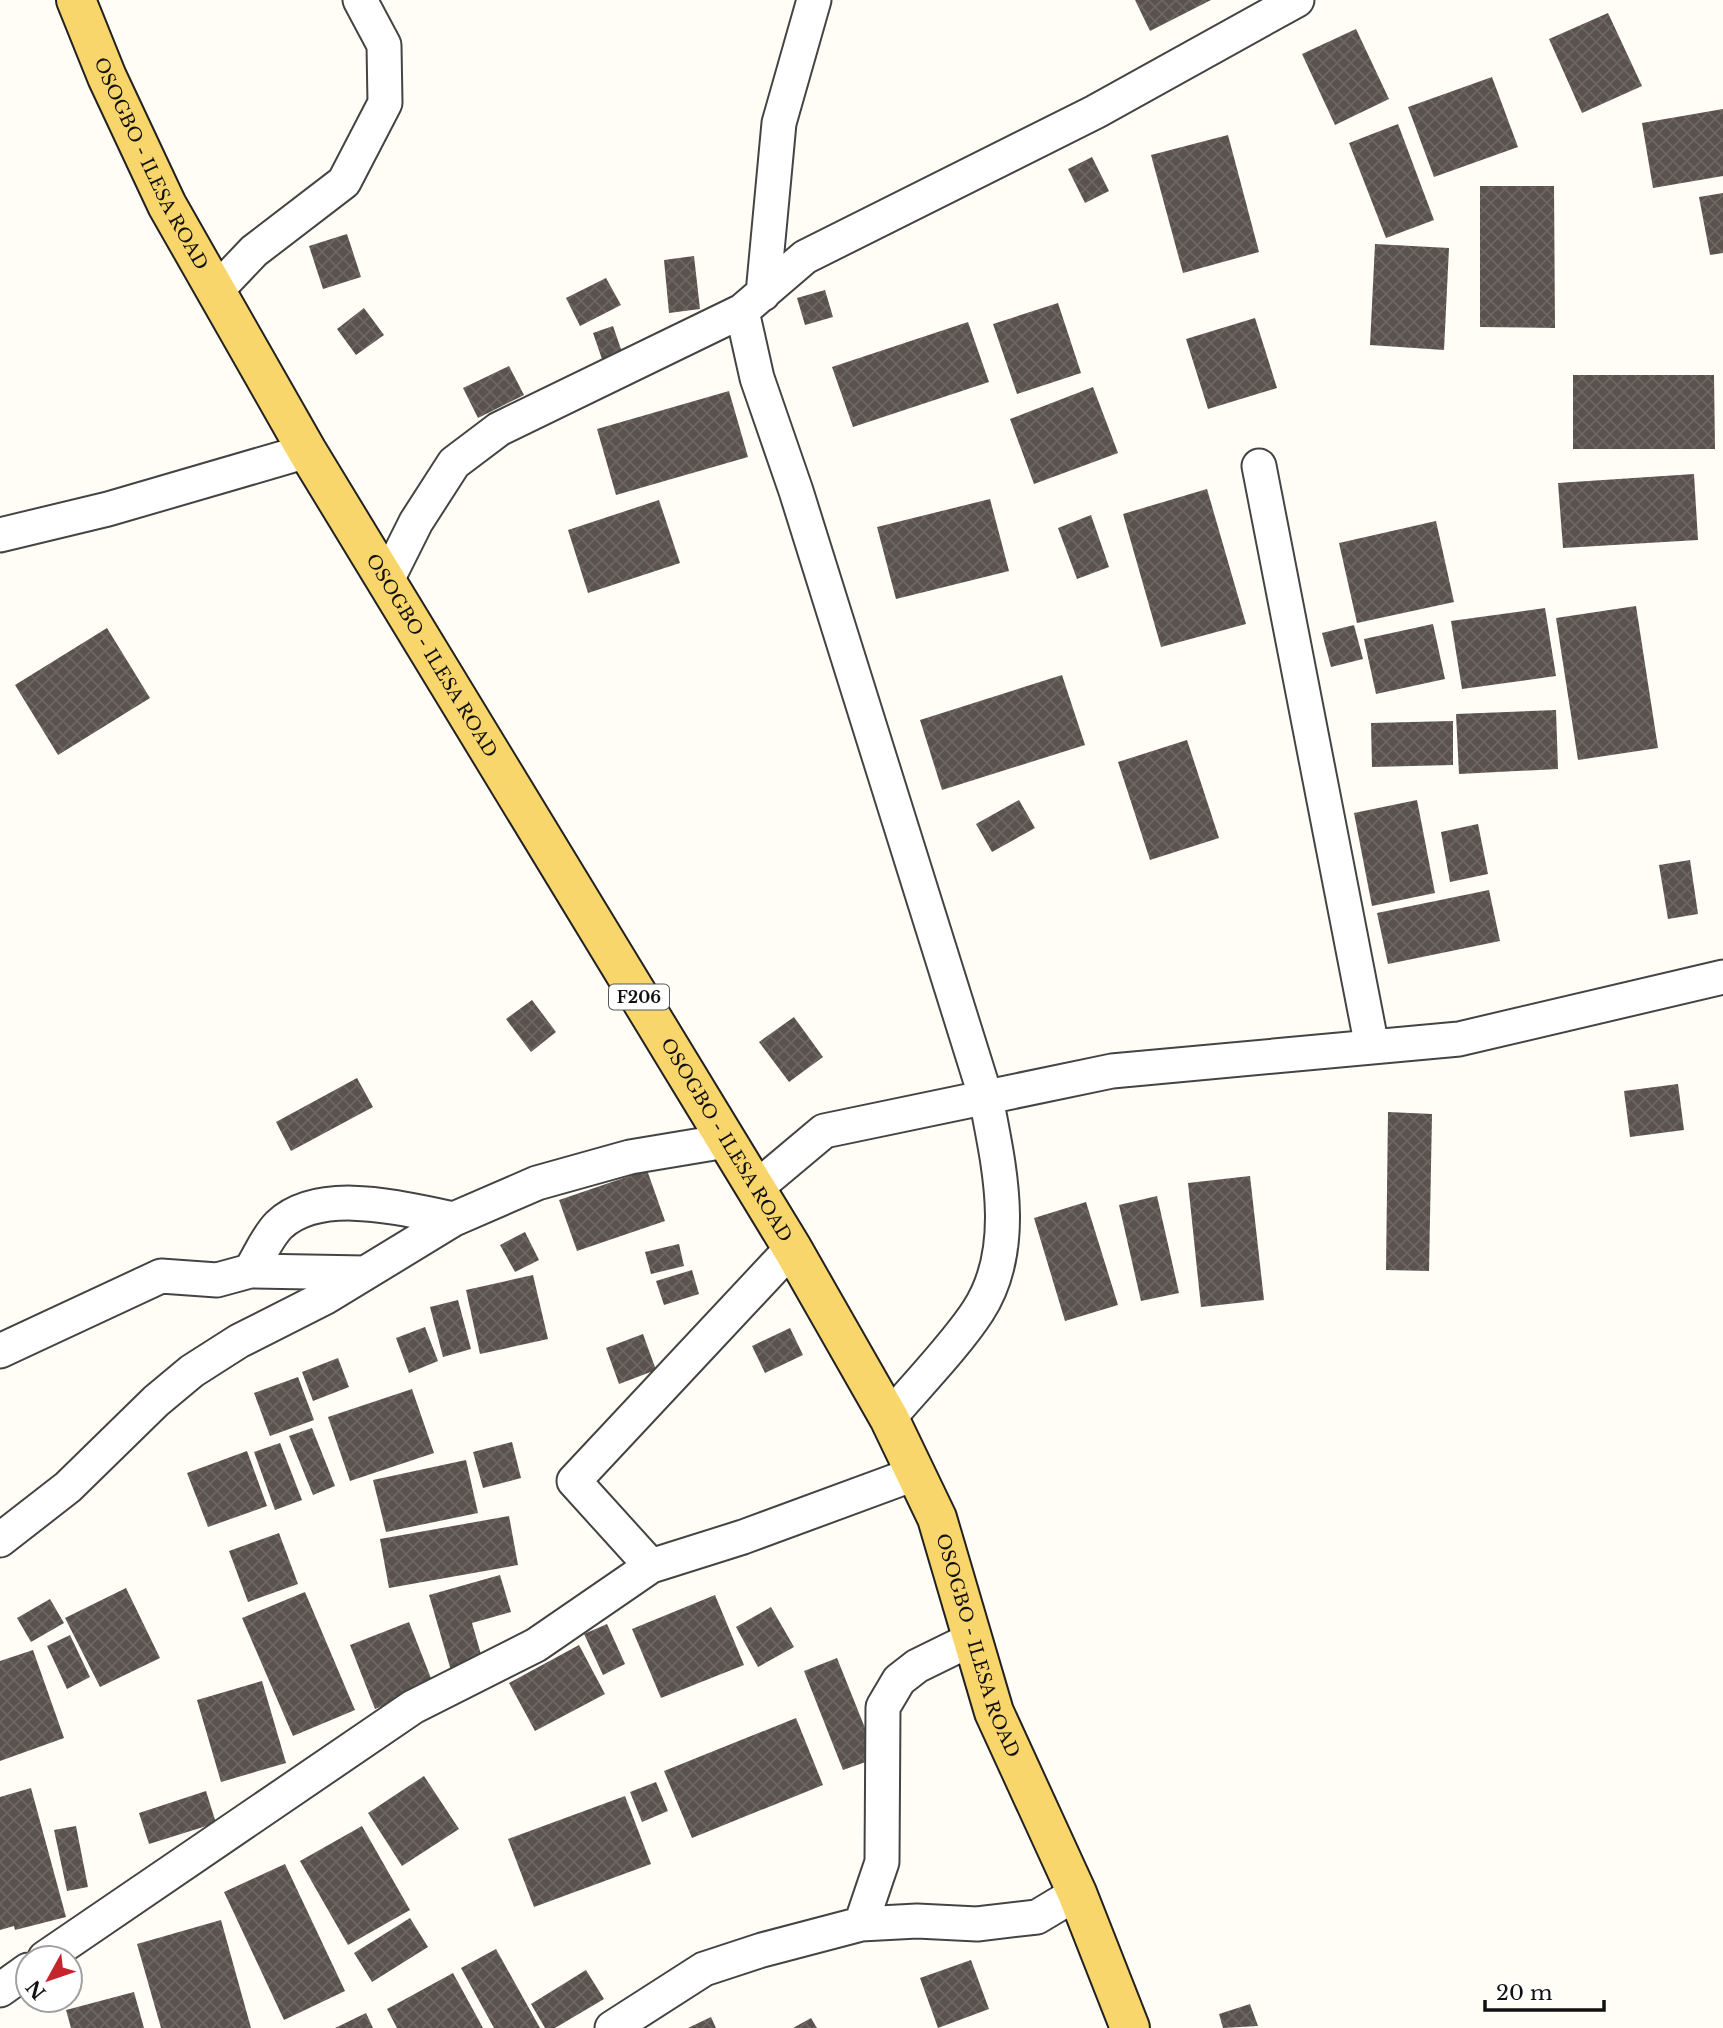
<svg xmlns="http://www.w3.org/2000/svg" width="1723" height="2028" font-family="'Libre Baskerville',serif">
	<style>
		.building { fill: url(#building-cross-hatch) }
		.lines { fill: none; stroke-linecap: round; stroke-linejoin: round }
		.street-casing { stroke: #444; stroke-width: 37 }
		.primary-casing { stroke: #222; stroke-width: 42 }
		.street { stroke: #fff; stroke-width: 33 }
		.primary { stroke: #f9d66b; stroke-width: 38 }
		.labels { text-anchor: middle; stroke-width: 7; stroke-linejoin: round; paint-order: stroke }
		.shield { fill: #fff; stroke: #585858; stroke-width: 2 }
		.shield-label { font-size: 16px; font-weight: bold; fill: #111 }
		.street-label { font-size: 18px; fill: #111; stroke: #fff }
	</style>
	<defs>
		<pattern id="building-cross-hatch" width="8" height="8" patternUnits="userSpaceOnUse" patternTransform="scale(1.75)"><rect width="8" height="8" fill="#5a524d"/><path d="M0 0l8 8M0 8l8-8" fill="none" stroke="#6d6662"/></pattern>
	</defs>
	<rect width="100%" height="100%" fill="#fffdf5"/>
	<!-- building -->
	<path class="building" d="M1135,0H1211L1150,31Z
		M1608,13L1642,86L1582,113L1549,39Z
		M1356,29L1389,99L1335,125L1302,54Z
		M1492,77L1518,147L1434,177L1408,107Z
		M1723,109V176L1653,188L1642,123Z
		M1398,124L1434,220L1386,238L1349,143Z
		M1228,135L1259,252L1183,273L1151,155Z
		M1092,157L1109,191L1085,203L1068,169Z
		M1480,186H1554L1555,328L1480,327Z
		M1723,193V253L1710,255L1699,197Z
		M347,234L361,277L323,289L309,246Z
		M1375,244L1449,248L1444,350L1370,345Z
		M694,256L700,309L669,313L664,260Z
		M606,278L621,305L580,326L566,298Z
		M825,290L833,317L805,325L797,298Z
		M1058,303L1081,373L1017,394L993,324Z
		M364,308L384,335L356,355L337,329Z
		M1255,318L1277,388L1208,409L1186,339Z
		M968,322L989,382L853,427L832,367Z
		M613,326L623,355L603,362L593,333Z
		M509,366L524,395L478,418L463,388Z
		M1573,375H1714L1715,449H1573Z
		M1093,387L1118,453L1034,484L1010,419Z
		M729,391L748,457L616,495L597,429Z
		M1694,474L1698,540L1563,548L1558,483Z
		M1207,489L1246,624L1161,647L1123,514Z
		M990,499L1009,571L896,599L877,527Z
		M659,500L680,563L588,593L568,530Z
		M1091,515L1109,567L1077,579L1058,528Z
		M1436,521L1454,602L1357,623L1339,543Z
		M1636,606L1658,748L1578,760L1556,618Z
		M1545,608L1556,676L1462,689L1451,621Z
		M1433,624L1445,679L1376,694L1364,639Z
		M1354,625L1363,659L1331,667L1322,633Z
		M107,628L150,698L58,755L15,685Z
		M1062,675L1085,745L942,790L920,720Z
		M1556,710L1558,769L1459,774L1456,714Z
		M1453,721V765L1372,767L1371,723Z
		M1187,740L1219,838L1150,860L1118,762Z
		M1019,800L1035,828L992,852L976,824Z
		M1417,800L1435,893L1372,906L1354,813Z
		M1478,824L1488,874L1450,882L1441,832Z
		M1690,860L1698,914L1668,919L1659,865Z
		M1489,890L1500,941L1388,964L1377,913Z
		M532,1000L556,1032L531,1052L506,1019Z
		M794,1017L823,1057L789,1082L759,1042Z
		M357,1078L373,1107L291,1151L276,1122Z
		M1678,1084L1684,1130L1630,1137L1624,1091Z
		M1388,1112L1432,1114L1429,1271L1386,1270Z
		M647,1170L665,1221L577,1251L559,1200Z
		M1250,1176L1264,1300L1201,1307L1188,1183Z
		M1157,1196L1179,1293L1141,1301L1119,1205Z
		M1086,1202L1118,1305L1065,1321L1034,1218Z
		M525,1232L539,1260L515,1272L500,1245Z
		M679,1244L684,1266L651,1274L645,1252Z
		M692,1270L699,1294L664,1305L656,1281Z
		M533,1275L548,1339L480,1354L466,1290Z
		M458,1300L471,1349L443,1357L430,1307Z
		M425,1327L438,1361L409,1373L396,1338Z
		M790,1328L803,1355L765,1373L752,1346Z
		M643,1334L656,1370L619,1384L606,1348Z
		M338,1358L349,1387L313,1401L302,1372Z
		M298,1377L314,1420L270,1436L254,1393Z
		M412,1389L434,1453L350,1481L328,1417Z
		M312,1428L335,1486L313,1495L289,1436Z
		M512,1442L521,1478L483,1488L473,1452Z
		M280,1443L302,1500L275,1510L254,1452Z
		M247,1451L267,1506L208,1527L187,1473Z
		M466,1460L478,1513L386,1532L373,1480Z
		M509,1516L518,1565L389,1588L380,1539Z
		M279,1533L298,1584L248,1602L229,1551Z
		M500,1575L511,1612L472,1623L484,1665L452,1674L429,1595Z
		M126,1588L160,1658L100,1687L65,1618Z
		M305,1592L355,1710L293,1736L242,1618Z
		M715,1595L744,1665L661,1698L632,1629Z
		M50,1599L64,1623L31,1642L17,1618Z
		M771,1607L794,1647L758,1667L736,1627Z
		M409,1622L434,1686L375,1709L350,1645Z
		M607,1624L625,1664L603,1675L584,1634Z
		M70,1635L90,1677L67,1689L47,1646Z
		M579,1645L605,1694L535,1731L509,1683Z
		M33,1650L64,1738L0,1761V1661Z
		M837,1658L877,1758L843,1770L804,1671Z
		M262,1681L286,1763L221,1782L197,1700Z
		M796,1718L823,1785L692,1838L664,1771Z
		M424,1776L459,1829L402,1866L368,1813Z
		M656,1782L668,1811L642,1822L630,1792Z
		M31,1788L66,1917L15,1930L14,1926L0,1930V1797Z
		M206,1791L216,1823L149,1844L139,1813Z
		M625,1796L651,1864L534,1907L508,1839Z
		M76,1826L88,1887L67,1891L54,1830Z
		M362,1826L410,1910L348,1945L300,1861Z
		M285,1864L345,1991L284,2020L224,1892Z
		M410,1918L428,1947L372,1982L354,1953Z
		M221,1920L251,2028H161L137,1944Z
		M496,1949L540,2028H494L461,1968Z
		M971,1960L989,2009L938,2028L920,1978Z
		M586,1970L604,1999L555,2028H545L531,2004Z
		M453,1973L483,2028H397L387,2009Z
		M134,1992L144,2028H71L66,2010Z
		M1250,2004L1258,2026L1223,2028L1219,2014Z
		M366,2013L373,2028H335Z
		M711,2017L716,2028H688Z
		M811,2018L817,2028H793Z"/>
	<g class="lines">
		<!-- street casing -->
		<g class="street-casing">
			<path id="street" d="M216,291L254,251L344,182L385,103L384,45L360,0
				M763,294L779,123L814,0
				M742,311L757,378L796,491L986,1098C999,1166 1019,1248 978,1311C956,1345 916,1386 889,1418
				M1259,466L1372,1047
				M0,535L108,509L307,451
				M386,582L416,522L454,463L499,429L742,311L805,257L1095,112L1297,0
				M756,1188L824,1131L1112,1071L1459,1039L1723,977
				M250,1271C259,1257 267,1237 279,1225C321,1186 403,1209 454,1219
				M0,1351L161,1276L217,1280L250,1271L365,1273
				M0,1540L68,1487L156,1401L192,1371L239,1341L326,1297L454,1219L537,1183L630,1157L726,1141
				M651,1566L574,1481L792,1248
				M861,1924L882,1862L883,1707L899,1680L917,1666L972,1639
				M45,1958L413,1707L536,1645L651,1566L743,1537L914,1474
				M0,1990L28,1970
				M612,2028L704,1969L762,1950L861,1924L917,1921L977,1924L1037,1917L1077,1893"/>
		</g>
		<!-- primary casing -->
		<g class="primary-casing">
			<g id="primary">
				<path id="s1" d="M76,0L107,77L167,205L307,451L792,1248L889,1418L937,1518L994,1712L1077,1893L1130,2028"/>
			</g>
		</g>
		<!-- street -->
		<use href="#street" class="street"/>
		<!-- primary -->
		<use href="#primary" class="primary"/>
	</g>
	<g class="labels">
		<!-- shield labels -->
		<rect class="shield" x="609" y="984.5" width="60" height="25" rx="5"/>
		<g class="shield-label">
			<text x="639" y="1003">F206</text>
		</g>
		<!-- street labels -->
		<g class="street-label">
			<text dy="6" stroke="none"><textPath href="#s1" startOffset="180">OSOGBO - ILESA ROAD</textPath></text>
			<text dy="6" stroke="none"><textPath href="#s1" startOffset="747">OSOGBO - ILESA ROAD</textPath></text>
			<text dy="6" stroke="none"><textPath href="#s1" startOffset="1314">OSOGBO - ILESA ROAD</textPath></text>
			<text dy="6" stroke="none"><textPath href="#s1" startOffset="1881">OSOGBO - ILESA ROAD</textPath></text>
		</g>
	</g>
	<!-- north arrow -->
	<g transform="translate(49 1979) rotate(230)"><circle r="33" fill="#ffffff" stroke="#a0a0a0" stroke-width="2"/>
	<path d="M0-5L12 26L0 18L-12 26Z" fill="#c4262e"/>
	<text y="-10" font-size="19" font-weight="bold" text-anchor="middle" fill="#111111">N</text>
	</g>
	<!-- scale -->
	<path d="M1485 2000v10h119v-10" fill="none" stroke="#111111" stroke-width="3.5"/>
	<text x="1496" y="2000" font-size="21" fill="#111111" stroke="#ffffff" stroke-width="5" paint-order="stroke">20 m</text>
</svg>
